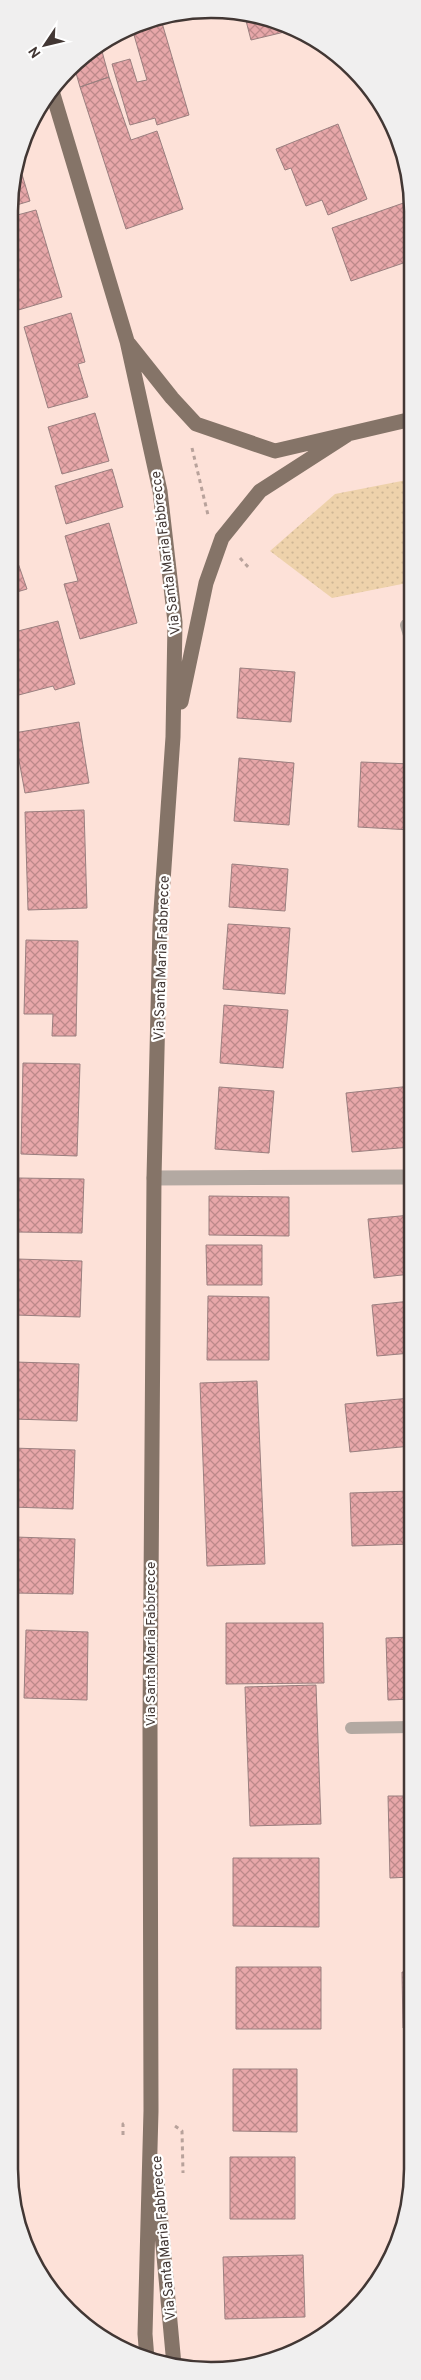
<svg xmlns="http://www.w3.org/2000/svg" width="421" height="2380" font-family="Overpass,sans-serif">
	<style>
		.park { fill: url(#park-dots) }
		.building { fill: url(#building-cross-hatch); stroke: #9a7f7f }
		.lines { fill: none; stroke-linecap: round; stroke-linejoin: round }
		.path { stroke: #b8a29b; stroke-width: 3; stroke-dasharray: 4 4; stroke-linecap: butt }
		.lane { stroke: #b3a9a2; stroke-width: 12 }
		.street { stroke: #b3a9a2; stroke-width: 15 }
		.primary { stroke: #857468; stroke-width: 15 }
		.labels { text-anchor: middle; stroke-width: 4.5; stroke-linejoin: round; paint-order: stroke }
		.street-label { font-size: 14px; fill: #423734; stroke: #fff }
		.rim { fill: none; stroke: #423734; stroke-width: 2.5 }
	</style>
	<defs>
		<pattern id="park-dots" width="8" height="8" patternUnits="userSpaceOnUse" patternTransform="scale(1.25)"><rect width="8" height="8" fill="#eed2ab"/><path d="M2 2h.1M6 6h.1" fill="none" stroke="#cdb594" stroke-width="1.8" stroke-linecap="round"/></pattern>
		<pattern id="building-cross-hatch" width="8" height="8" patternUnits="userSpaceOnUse" patternTransform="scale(1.25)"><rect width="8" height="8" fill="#e7a7a9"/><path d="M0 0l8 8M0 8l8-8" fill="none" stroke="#bd898a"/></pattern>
	</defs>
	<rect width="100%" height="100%" fill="#fde1d8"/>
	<!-- park -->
	<path class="park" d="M412,479V582L332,598L270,551L335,494Z"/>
	<!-- building -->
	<path class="building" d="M244,13L297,29L251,40Z
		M160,16L189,115L157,125L155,118L130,125L112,64L130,59L137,82L147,80L132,28Z
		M100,44L109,77L80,87L74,66L87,51Z
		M109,77L131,140L157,131L183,209L126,229L80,87Z
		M338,124L367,199L328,215L322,200L306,206L291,168L285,170L276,149Z
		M18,161L30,201L10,207V184Z
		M412,200V260L351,281L332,228Z
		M36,210L62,297L15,311L10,295V217Z
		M71,313L85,362L78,364L88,397L48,408L24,327Z
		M95,413L109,461L62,474L48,427Z
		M112,469L123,507L66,524L55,486Z
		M10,505L14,517L10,518Z
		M109,523L137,623L80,639L64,584L78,581L65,536Z
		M10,540L27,589L10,594Z
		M58,621L75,684L55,690L53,686L11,697L10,633Z
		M240,668L295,672L291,722L237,718Z
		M79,722L89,783L25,793L14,733Z
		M239,758L294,763L289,825L234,821Z
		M361,762L411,764V830L358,827Z
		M84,810L87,908L28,910L25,812Z
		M232,864L288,869L285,911L229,907Z
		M228,924L290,928L285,994L223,989Z
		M26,940L78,941L76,1036H52L53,1014H24Z
		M224,1005L288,1010L283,1068L220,1063Z
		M23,1063L80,1064L77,1156L21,1154Z
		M411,1086V1147L352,1152L346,1093Z
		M219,1087L274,1091L269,1153L215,1149Z
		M19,1178L84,1179L82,1233L17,1232Z
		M209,1196L289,1197V1236L209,1235Z
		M411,1215V1274L374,1278L368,1219Z
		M206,1245H262V1285H207Z
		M17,1259L82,1261L80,1317L15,1315Z
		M208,1296L269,1297V1360H207Z
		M411,1301V1353L377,1356L372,1305Z
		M15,1362L79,1364L77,1421L14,1419Z
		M257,1381L265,1564L207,1566L200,1383Z
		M411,1398V1446L350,1452L345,1404Z
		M12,1448L75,1450L73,1509L11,1507Z
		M411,1491V1544L352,1546L350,1493Z
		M15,1537L75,1539L73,1594L14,1593Z
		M226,1623H323L324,1683L226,1684Z
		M26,1630L88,1632L87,1700L24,1698Z
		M411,1637V1699L388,1700L386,1638Z
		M316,1685L321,1824L250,1826L245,1687Z
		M388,1796H411V1877L390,1878Z
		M233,1858H319V1927L233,1926Z
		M236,1967H321V2029H236Z
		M402,1972H411V2027L403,2028Z
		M233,2069H297V2132L233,2131Z
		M407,2073H411V2127H409Z
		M230,2157H295V2219H230Z
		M408,2158H411L410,2199Z
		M303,2255L305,2317L225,2319L223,2257Z
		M384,2256H392L385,2268Z"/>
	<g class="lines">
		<!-- path -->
		<path class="path" d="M192,448L208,515
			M240,558L250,569
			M175,2126L182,2131L183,2173
			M123,2135V2124L126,2123"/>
		<!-- lane -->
		<path class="lane" d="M406,625L412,645
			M351,1728L411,1727"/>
		<!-- street -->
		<path class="street" d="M154,1178L411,1177"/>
		<!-- primary -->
		<path class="primary" d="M52,91L127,341L160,491L175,622L173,737L160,925L154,1178L150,1722L151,2111L145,2334L147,2359
			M129,344L172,398L196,424L275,451L412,419
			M181,702L206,583L222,538L260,491L347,435
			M157,2180L174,2365"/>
	</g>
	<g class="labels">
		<!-- street labels -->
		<g class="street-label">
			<text transform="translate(165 553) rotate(-97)" y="5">Via Santa Maria Fabbrecce</text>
			<text transform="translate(161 958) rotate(-88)" y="5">Via Santa Maria Fabbrecce</text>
			<text transform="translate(150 1644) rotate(-90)" y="5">Via Santa Maria Fabbrecce</text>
			<text transform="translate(163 2238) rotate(-95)" y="5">Via Santa Maria Fabbrecce</text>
		</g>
	</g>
	<!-- crop -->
	<path d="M0 0H421V2380H0ZM211 18H211A193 193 0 0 1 404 211V2169A193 193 0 0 1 211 2362H211A193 193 0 0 1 18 2169V211A193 193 0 0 1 211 18Z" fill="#f0efef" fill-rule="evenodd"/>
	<path class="rim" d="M211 18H211A193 193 0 0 1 404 211V2169A193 193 0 0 1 211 2362H211A193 193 0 0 1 18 2169V211A193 193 0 0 1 211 18Z"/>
	<!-- north arrow -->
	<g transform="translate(45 45) rotate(235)" stroke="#ffffff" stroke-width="4" paint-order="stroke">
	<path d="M0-4L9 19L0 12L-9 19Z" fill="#423734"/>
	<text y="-8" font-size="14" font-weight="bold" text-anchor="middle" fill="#423734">N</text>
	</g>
</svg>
